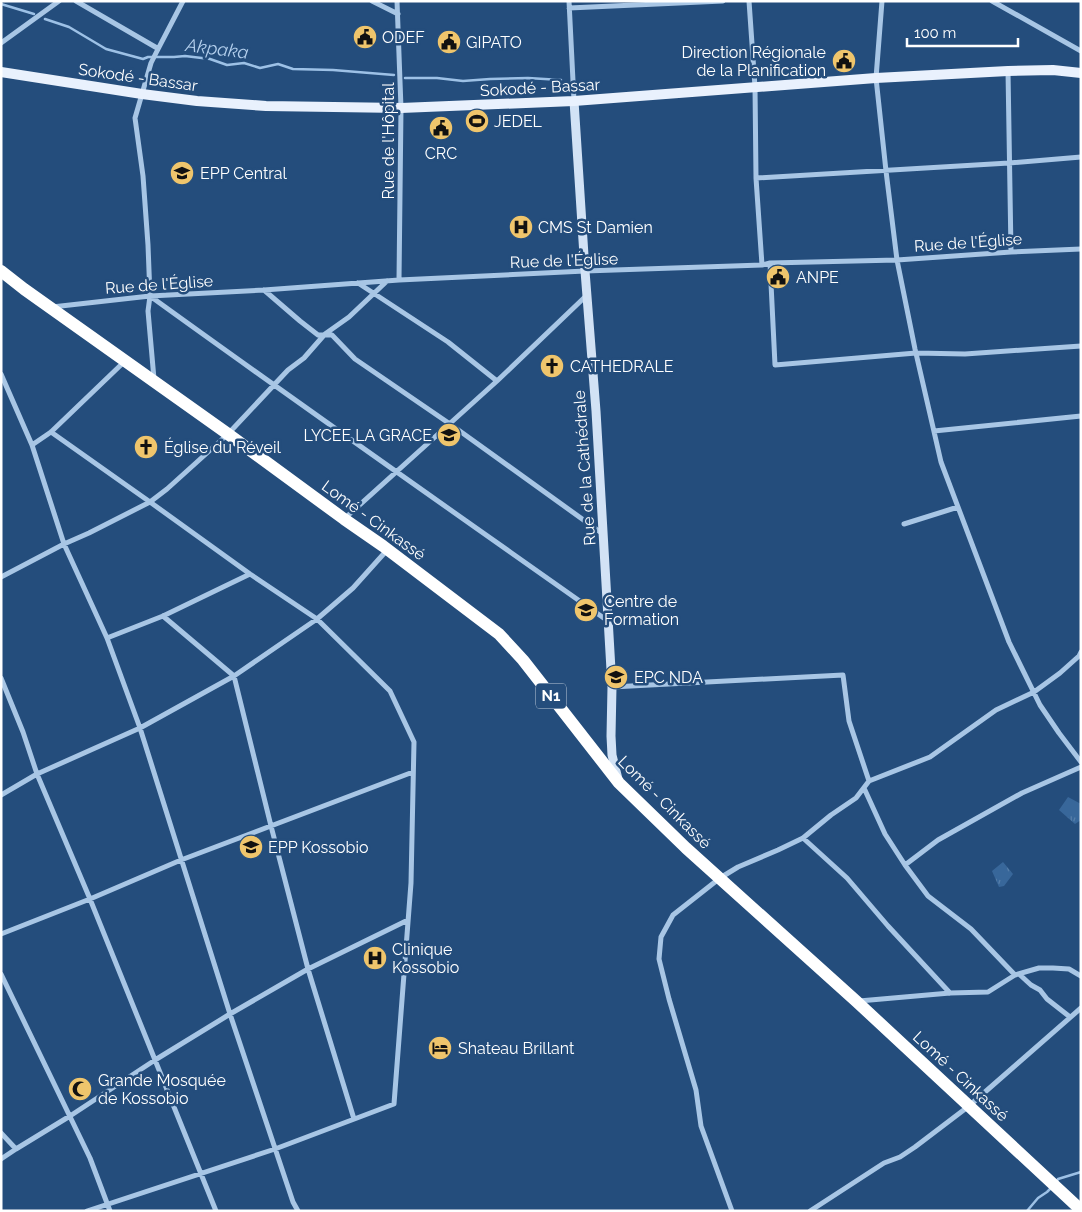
<svg xmlns="http://www.w3.org/2000/svg" width="1082" height="1212" font-family="Raleway,sans-serif">
	<style>
		.park { fill: url(#park-tufts) }
		.lines { fill: none; stroke-linecap: round; stroke-linejoin: round }
		.stream { stroke: #9dc1e6; stroke-width: 2.5 }
		.street { stroke: #a8c6e5; stroke-width: 5 }
		.secondary { stroke: #d2e2f5; stroke-width: 9 }
		.primary { stroke: #e9f1fd; stroke-width: 10 }
		.highway { stroke: #fff; stroke-width: 12 }
		.labels { text-anchor: middle; stroke-width: 5; stroke-linejoin: round; paint-order: stroke }
		.shield { fill: #244d7c; stroke: #bdcad8; stroke-width: 1 }
		.shield-label { font-size: 15px; font-weight: bold; fill: #fff }
		.poi-label { font-size: 16px; fill: #fff; stroke: #244d7c; text-anchor: start }
		.street-label { font-size: 16px; fill: #fff; stroke: #244d7c }
		.water-label { font-size: 18px; font-style: italic; fill: #b3cfed; stroke: #244d7c }
	</style>
	<defs>
		<pattern id="park-tufts" width="24" height="20" patternUnits="userSpaceOnUse" patternTransform="scale(1.25)"><rect width="24" height="20" fill="#38679a"/><path d="M3 7l-1-3M5 7V3M7 7l1-3M15 17l-1-3M17 17v-4M19 17l1-3" fill="none" stroke="#567ea9"/></pattern>
	</defs>
	<rect width="100%" height="100%" fill="#244d7c"/>
	<!-- park -->
	<path class="park" d="M1068,797L1081,804V820L1075,824L1059,810Z
		M1003,862L1013,874L1004,886L999,887L992,871Z"/>
	<g class="lines">
		<!-- stream -->
		<path class="stream" d="M1,4L34,14
			M45,19L69,27L106,49L143,59L148,57H174L185,56L210,59L227,65L244,63L260,68L278,64L293,69L333,70L394,75
			M405,78H437L463,81L490,79L528,78L561,80
			M1057,1181L1058,1179L1081,1172
			M1027,1211L1038,1198L1047,1192L1052,1187"/>
		<!-- street -->
		<path class="street" d="M76,1L157,48
			M372,1L398,14
			M397,1L401,108L399,280
			M569,1L574,101
			M749,1L755,87L756,178L762,265
			M882,1L876,78L886,171L897,260L915,349L941,462L1009,642L1040,705L1059,733L1081,762
			M992,1L1081,51
			M569,8L723,1
			M1,43L59,1
			M1008,71L1011,252
			M756,178L1009,163L1081,157
			M770,263L775,365L916,353L965,354L1081,346
			M358,283L448,342L497,381
			M264,290L300,321L318,335H332L355,359L450,424L603,534
			M150,296C302,406 455,513 608,621
			M52,307L150,296L264,290L399,280L585,271L762,265L770,263L897,260L1011,252L1081,249
			M1,374L32,445L64,544L107,638L140,728L230,1014L293,1202L298,1211
			M154,379L148,311L150,296L148,245L143,176L135,118L151,63L156,53L183,1
			M934,431L1081,416
			M51,432L150,502L250,574L317,619L390,691L414,742L411,883L394,1104L275,1149L87,1211
			M32,445L51,432L125,361
			M344,519L497,381L586,296
			M904,524L958,507
			M1,577L64,544L89,533L150,502L167,489L228,434L288,370L304,358L325,334L349,317L387,281
			M163,616L234,676L271,826L308,969L354,1119
			M107,638L163,616L250,574
			M1,678L23,732L37,774L90,899L216,1211
			M612,687L843,675L849,721L869,781
			M864,788L885,834L905,865L938,840L1022,793L1081,767
			M1,795L37,774L140,728L234,676L317,619L353,588L388,549
			M803,838L847,878L888,926L950,993
			M905,865L928,896L971,929L1015,975
			M1,934L90,899L181,860L413,772
			M1,974L90,1158L110,1211
			M1019,974L1031,985L1040,990L1047,999L1070,1017
			M859,1001L950,993L988,992L1015,975L1039,968H1053L1069,969L1081,976
			M1,1133L16,1149
			M1,1159L16,1149L70,1116L155,1060L230,1014L308,969L408,920
			M732,1211L701,1126L696,1090L669,999L659,959L661,937L673,915L720,878L738,867L778,850L803,838L831,815L856,798L869,781L930,757L996,710L1034,692L1060,673L1079,656L1081,652
			M810,1211L884,1163L900,1157L915,1147L969,1106L1081,1008"/>
		<!-- secondary -->
		<path class="secondary" d="M574,101L585,271L596,411L612,687L611,736L612,755L618,779"/>
		<!-- primary -->
		<path class="primary" d="M1,72L142,94L197,101L266,106L401,108L574,101L876,78L1008,71L1053,70L1081,73"/>
		<!-- highway -->
		<path class="highway" d="M1,271L24,289L228,434L344,519L383,546L499,634L523,660L619,783L686,848L856,1001L1081,1210"/>
	</g>
	<!-- icons -->
	<defs>
		<g id="civic-disc" transform="scale(1.25)"><circle r="9.5" fill="#efc56c" stroke="#244d7c"/><path d="M-.6-6.5H3V-4.5H.6V-3L4-1V1h2V6H-6V1h2V-1L-.6-3ZM-1.2 2.5V6h2.4V2.5Z" fill="#111"/></g>
		<g id="stadium-disc" transform="scale(1.25)"><circle r="9.5" fill="#efc56c" stroke="#244d7c"/><path d="M0-5a6.5 5 0 1 0 0 10a6.5 5 0 1 0 0-10ZM-3.5-1.8h7v3.6h-7Z" fill="#111"/></g>
		<g id="school-disc" transform="scale(1.25)"><circle r="9.5" fill="#efc56c" stroke="#244d7c"/><path d="M0-5L7-2L0 1L-7-2ZM-4 1L0 2.5L4 1V4Q0 6-4 4Z" fill="#111"/></g>
		<g id="hospital-disc" transform="scale(1.25)"><circle r="9.5" fill="#efc56c" stroke="#244d7c"/><path d="M-5-5h3v3.5h4V-5h3V5h-3V1.5h-4V5h-3Z" fill="#111"/></g>
		<g id="church-disc" transform="scale(1.25)"><circle r="9.5" fill="#efc56c" stroke="#244d7c"/><path d="M-1.2-6h2.4v3.5h3.3v2.4h-3.3V6h-2.4V-.1h-3.3v-2.4h3.3Z" fill="#111"/></g>
		<g id="university-disc" transform="scale(1.25)"><circle r="9.5" fill="#efc56c" stroke="#244d7c"/><path d="M0-5L7-2L0 1L-7-2ZM-4 1L0 2.5L4 1V4Q0 6-4 4Z" fill="#111"/></g>
		<g id="hotel-disc" transform="scale(1.25)"><circle r="9.5" fill="#efc56c" stroke="#244d7c"/><path d="M-6-4.5h1.5V1H6V5H4.5V3h-9V5H-6ZM-4 0a1.8 1.8 0 1 1 3.6 0ZM.5 0V-2.5h3Q6-2.5 6 0Z" fill="#111"/></g>
		<g id="mosque-disc" transform="scale(1.25)"><circle r="9.5" fill="#efc56c" stroke="#244d7c"/><path d="M3.5-4.9A6 6 0 1 0 3.5 4.9A5 5 0 1 1 3.5-4.9Z" fill="#111"/></g>
	</defs>
	<g fill-rule="evenodd">
		<use href="#civic-disc" x="365" y="37"/>
		<use href="#civic-disc" x="449" y="42"/>
		<use href="#civic-disc" x="844" y="61"/>
		<use href="#stadium-disc" x="477" y="121"/>
		<use href="#civic-disc" x="441" y="128"/>
		<use href="#school-disc" x="182" y="173"/>
		<use href="#hospital-disc" x="521" y="227"/>
		<use href="#civic-disc" x="778" y="277"/>
		<use href="#church-disc" x="552" y="366"/>
		<use href="#school-disc" x="449" y="435"/>
		<use href="#church-disc" x="146" y="447"/>
		<use href="#university-disc" x="586" y="610"/>
		<use href="#school-disc" x="616" y="677"/>
		<use href="#school-disc" x="251" y="847"/>
		<use href="#hospital-disc" x="375" y="958"/>
		<use href="#hotel-disc" x="440" y="1048"/>
		<use href="#mosque-disc" x="80" y="1089"/>
	</g>
	<g class="labels">
		<!-- shield labels -->
		<rect class="shield" x="536" y="683.5" width="30" height="25" rx="4"/>
		<g class="shield-label">
			<text x="551" y="701">N1</text>
		</g>
		<!-- poi labels -->
		<g class="poi-label">
			<text x="382" y="43">ODEF</text>
			<text x="466" y="48">GIPATO</text>
			<text x="826" y="58" text-anchor="end">Direction Régionale<tspan x="826" dy="18">de la Planification</tspan></text>
			<text x="494" y="127">JEDEL</text>
			<text x="441" y="159" text-anchor="middle">CRC</text>
			<text x="200" y="179">EPP Central</text>
			<text x="538" y="233">CMS St Damien</text>
			<text x="796" y="283">ANPE</text>
			<text x="570" y="372">CATHEDRALE</text>
			<text x="432" y="441" text-anchor="end">LYCEE LA GRACE</text>
			<text x="164" y="453">Église du Réveil</text>
			<text x="604" y="607">Centre de<tspan x="604" dy="18">Formation</tspan></text>
			<text x="634" y="683">EPC NDA</text>
			<text x="268" y="853">EPP Kossobio</text>
			<text x="392" y="955">Clinique<tspan x="392" dy="18">Kossobio</tspan></text>
			<text x="458" y="1054">Shateau Brillant</text>
			<text x="98" y="1086">Grande Mosquée<tspan x="98" dy="18">de Kossobio</tspan></text>
		</g>
		<!-- street labels -->
		<g class="street-label">
			<text transform="translate(138 77) rotate(8)" y="6">Sokodé - Bassar</text>
			<text transform="translate(540 87) rotate(-3)" y="6">Sokodé - Bassar</text>
			<text transform="translate(388 141) rotate(-90)" y="6">Rue de l'Hôpital</text>
			<text transform="translate(968 242) rotate(-4)" y="6">Rue de l'Église</text>
			<text transform="translate(564 260) rotate(-2)" y="6">Rue de l'Église</text>
			<text transform="translate(159 284) rotate(-4)" y="6">Rue de l'Église</text>
			<text transform="translate(584 468) rotate(-94)" y="6">Rue de la Cathédrale</text>
			<text transform="translate(374 520) rotate(36)" y="6">Lomé - Cinkassé</text>
			<text transform="translate(665 802) rotate(45)" y="6">Lomé - Cinkassé</text>
			<text transform="translate(961 1076) rotate(43)" y="6">Lomé - Cinkassé</text>
		</g>
		<!-- water labels -->
		<g class="water-label">
			<text transform="translate(217 49) rotate(7)" y="6">Akpaka</text>
		</g>
	</g>
	<!-- border -->
	<rect width="1082" height="1212" fill="none" stroke="#ffffff" stroke-width="5"/>
	<!-- scale -->
	<path d="M907 38v8h111v-8" fill="none" stroke="#ffffff" stroke-width="2.5"/>
	<text x="914" y="38" font-size="15" fill="#ffffff" stroke="#244d7c" stroke-width="4" paint-order="stroke">100 m</text>
</svg>
